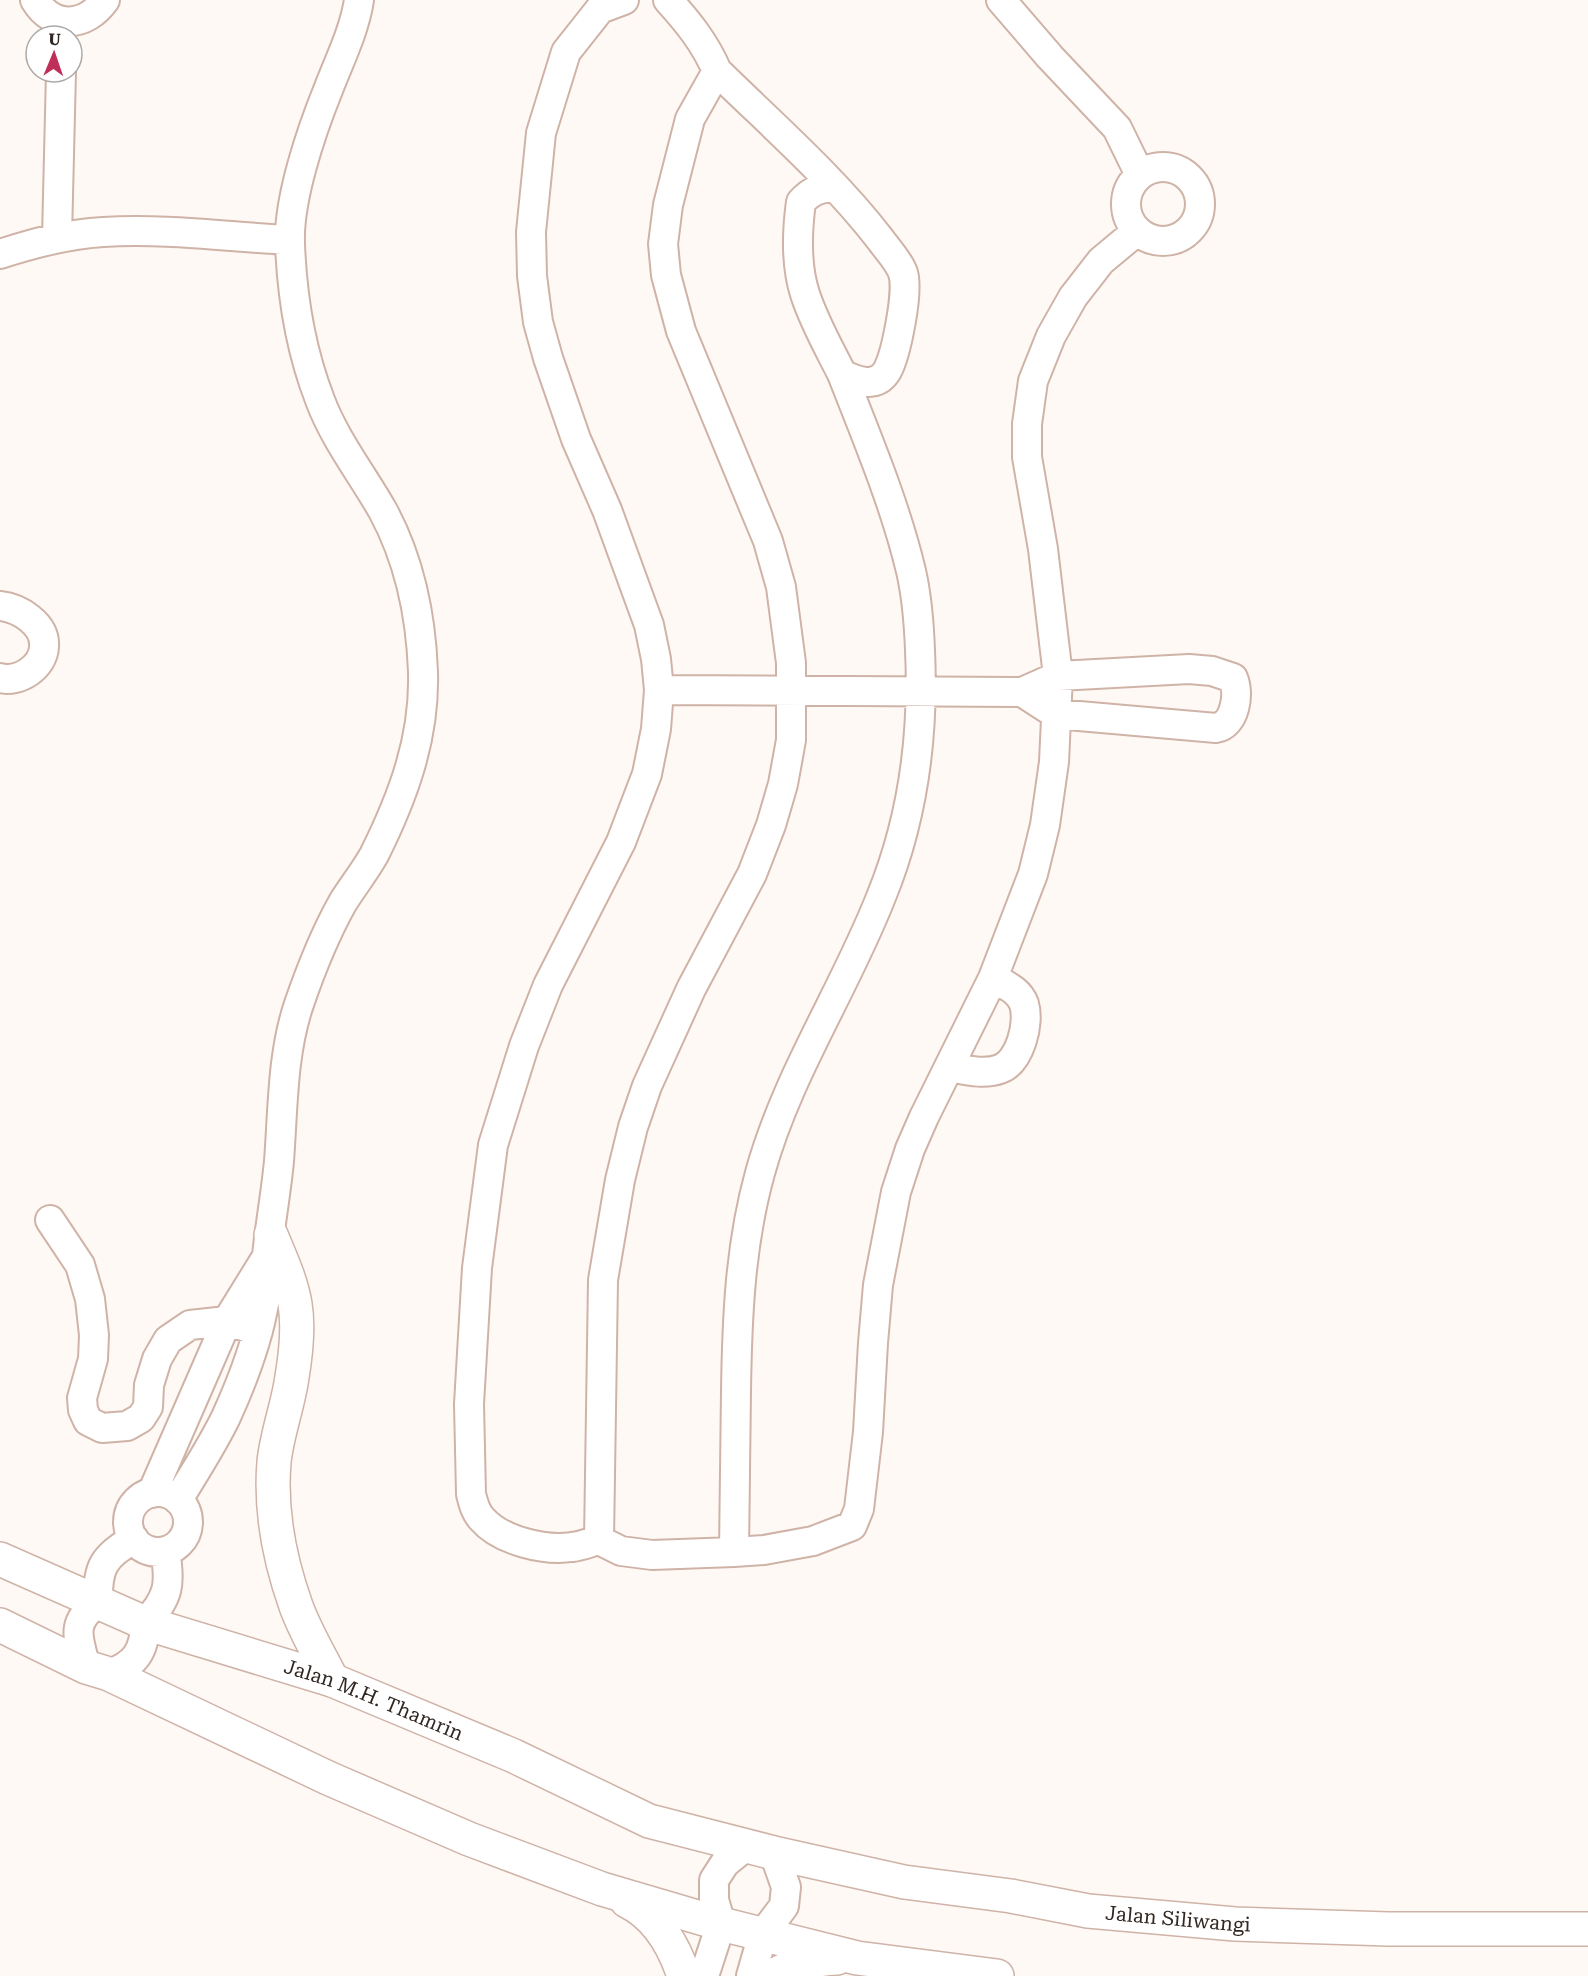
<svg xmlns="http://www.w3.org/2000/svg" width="1588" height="1976" font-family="'Roboto Serif',serif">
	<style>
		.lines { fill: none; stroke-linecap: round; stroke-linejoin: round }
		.minor-casing { stroke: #cfb3a7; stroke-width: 32 }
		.major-casing { stroke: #cfb3a7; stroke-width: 36 }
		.minor { stroke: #fff; stroke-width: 28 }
		.major { stroke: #fff; stroke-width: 33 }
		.labels { text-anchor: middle; stroke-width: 5; stroke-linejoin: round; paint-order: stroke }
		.street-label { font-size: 20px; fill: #322823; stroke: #fff }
	</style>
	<rect width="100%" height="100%" fill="#fff9f6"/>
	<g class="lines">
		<!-- minor casing -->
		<g class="minor-casing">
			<path id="minor" d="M35,0C53,30 86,27 105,0
				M624,0L600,9L566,52L541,133L531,232L532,276L538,322L548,358L576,439L607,510L649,625L656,659L659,690L656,729L647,774L621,842L548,985L524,1046L493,1145L477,1268L469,1404L471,1494C473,1502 475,1512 482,1519C501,1541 545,1551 572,1547C581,1546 591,1542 599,1540L621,1551L652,1555L734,1552L764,1550L813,1541L852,1526L859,1509L868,1432L873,1343L878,1285L896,1192L910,1149L924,1117L993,978L1033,874L1045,825L1054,762L1058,676L1043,549L1027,457V424L1033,381L1051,336L1073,297L1101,261L1137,231
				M668,0C688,22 705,43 717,71C772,125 833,178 880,239C887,249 899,261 903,273C909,291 896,355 887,371C876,389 856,381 842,374C829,348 814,322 805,294C796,266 797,231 801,202C811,191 820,187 835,188
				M1001,0L1050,57L1117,128L1140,175
				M1126 204a37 37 0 1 1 74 0a37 37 0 1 1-74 0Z
				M57,237L61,72
				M0,254C34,243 67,234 103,232C165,228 228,237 290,240
				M0,606C19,608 46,624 44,647C43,667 19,683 0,678
				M1189,669L1212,671L1233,678C1240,694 1235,725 1216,728L1056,714L1022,692L1058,676Z
				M659,690L1022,692
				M950,1067C966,1070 984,1075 1000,1069C1020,1062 1030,1023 1024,1004C1019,990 1005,985 993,978
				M50,1220L80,1265L90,1299L94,1335L93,1359L82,1398L83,1410L88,1421L102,1428L127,1426L141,1418L148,1407L149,1385L157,1359L168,1340L190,1325L227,1321L258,1331
				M128 1522a30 30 0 1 1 60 0a30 30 0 1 1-60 0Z
				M152,1493L227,1321L266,1258
				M178,1500C194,1473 212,1446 226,1417C242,1382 257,1343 264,1304C266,1288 265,1272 267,1256C270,1225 276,1193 279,1161C283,1109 282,1054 299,1004C311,969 325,934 343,902C353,886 365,871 374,855C403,797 425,738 423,672C421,616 410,561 383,511C362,474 335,440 320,400C301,351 292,297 290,244C288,200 311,132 328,90C339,61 354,32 359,0
				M599,1540L603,1280L620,1180L633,1127L647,1086L691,989L752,874L771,825L783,784L791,740V663L781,587L768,541L681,331L666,275L663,244L668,205L690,119L717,71
				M734,1552C735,1498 735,1445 736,1392C737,1318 740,1245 760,1173C787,1075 844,991 881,897C913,819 924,735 920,650C919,624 917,597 911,571C895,504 867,438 842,374
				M86,1667C78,1638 70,1622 98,1603C97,1568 103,1556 134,1539
				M109,1674C135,1665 145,1651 145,1623C169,1598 171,1584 165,1551
				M704,1976L721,1924L714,1900V1880L725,1863L746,1846
				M751,1976L763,1934L784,1906L786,1887L774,1853"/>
		</g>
		<!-- major casing -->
		<g class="major-casing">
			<g id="major">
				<path d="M271,1235C280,1257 291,1280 295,1304C299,1328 296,1353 292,1377C288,1406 277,1433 274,1462C270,1510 280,1561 296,1606C305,1631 320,1656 332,1680"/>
				<path id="s1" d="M0,1559L145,1623L332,1680L514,1756L649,1821L774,1853L904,1882L1011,1896L1088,1911L1235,1924L1389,1929H1588"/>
				<path d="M0,1625L86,1667L109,1674L328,1778L469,1839L602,1889L721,1924L857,1958L997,1976"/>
				<path d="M627,1901C656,1915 674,1946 684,1976"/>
				<path d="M773,1976C794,1964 813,1959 837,1958"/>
			</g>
		</g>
		<!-- minor -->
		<use href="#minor" class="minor"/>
		<!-- major -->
		<use href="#major" class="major"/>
	</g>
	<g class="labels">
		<!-- street labels -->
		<g class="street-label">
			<text dy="7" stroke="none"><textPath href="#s1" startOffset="400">Jalan M.H. Thamrin</textPath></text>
			<text dy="7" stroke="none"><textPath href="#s1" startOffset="1240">Jalan Siliwangi</textPath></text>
		</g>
	</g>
	<!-- north arrow -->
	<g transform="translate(54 54) rotate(2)"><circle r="28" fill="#ffffff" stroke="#ada9a7" stroke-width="1.5"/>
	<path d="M0-4.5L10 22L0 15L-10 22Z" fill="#bf3058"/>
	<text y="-9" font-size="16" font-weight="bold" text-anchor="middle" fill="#322823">U</text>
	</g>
</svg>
